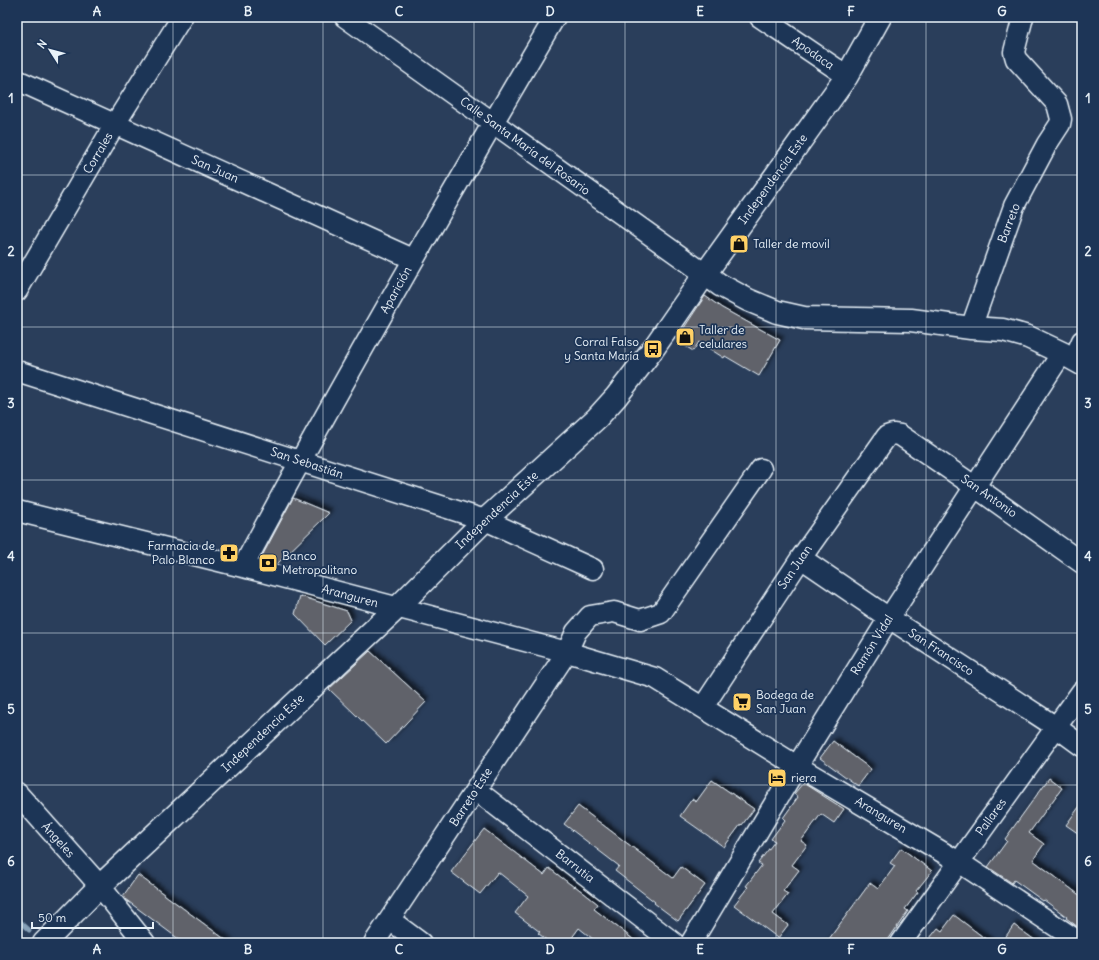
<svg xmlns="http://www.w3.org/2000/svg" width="1099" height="960" font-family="Delius,sans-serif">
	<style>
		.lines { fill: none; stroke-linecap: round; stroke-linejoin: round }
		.stream { stroke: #87a1b8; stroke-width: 5 }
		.building { fill: #60626a; stroke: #e8f1f8; filter: url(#shadow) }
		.minor-casing { stroke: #e8f1f8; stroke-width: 23 }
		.major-casing { stroke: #e8f1f8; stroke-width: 25 }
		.minor { stroke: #1d3557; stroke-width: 20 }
		.major { stroke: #1d3557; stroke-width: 22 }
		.grid { fill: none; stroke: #e8f1f8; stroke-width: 1; stroke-opacity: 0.55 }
		.labels { text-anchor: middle; stroke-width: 3.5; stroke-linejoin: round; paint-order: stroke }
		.street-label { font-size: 12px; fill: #e8f1f8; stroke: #1d3557 }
		.poi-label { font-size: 12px; fill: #e8f1f8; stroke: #1d3557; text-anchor: start }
		.neatline { fill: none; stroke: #e8f1f8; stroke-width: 1.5 }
		.grid-label { font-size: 13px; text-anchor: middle; font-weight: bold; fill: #e8f1f8 }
	</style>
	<defs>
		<filter id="shadow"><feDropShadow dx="3.5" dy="-3.5" stdDeviation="2" flood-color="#0009"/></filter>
	</defs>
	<rect width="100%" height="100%" fill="#2a3e5b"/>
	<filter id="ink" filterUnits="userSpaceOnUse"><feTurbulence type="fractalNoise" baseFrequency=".025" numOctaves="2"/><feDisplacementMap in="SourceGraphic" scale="8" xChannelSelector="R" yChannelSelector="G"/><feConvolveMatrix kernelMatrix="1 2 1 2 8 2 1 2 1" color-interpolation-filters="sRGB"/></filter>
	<g filter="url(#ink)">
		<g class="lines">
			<!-- stream -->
			<path class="stream" d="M17,919L29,930"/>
		</g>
		<!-- building -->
		<path class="building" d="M705,296L722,308L780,340L759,376L725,356L724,358L699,342L693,351L676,340Z
			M293,498L329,513L277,564L260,560Z
			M300,596L347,611L351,620L325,645L295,614Z
			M370,651L426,702L386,744L329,689Z
			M833,741L871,769L858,786L820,758Z
			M1049,778L1062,788L1029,833L1044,844L1033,860L1082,897V930L1066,918L1067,917L1044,900L1043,901L1014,880L1012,883L988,867L1007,841L1005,839Z
			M712,780L754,809L742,825L741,824L724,847L680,816L692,799L696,802Z
			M803,783L844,809L834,823L821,814L801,841L807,845L792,865L799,870L783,891L788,894L773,914L788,925L778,938L734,905L748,887L746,886L762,865L758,863L775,841L771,839L785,820L783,818L798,797L794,794Z
			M1082,803V836L1066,825Z
			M578,806L673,878L681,867L705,885L678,921L654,903L655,902L615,871L619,866L564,824Z
			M484,829L544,875L549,868L574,887L575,886L598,904L594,909L638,943H598L579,928L568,943H550L538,933L540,932L515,913L528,896L498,872L480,894L451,872Z
			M901,848L932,871L916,891L918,892L905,909L908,911L886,943H826L870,883L878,889L895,866L890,863Z
			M138,875L230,943H184L125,899L123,896Z
			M954,915L991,943H926L938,928L942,931Z
			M1014,925L1039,943H1001Z"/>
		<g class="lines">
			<!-- minor casing -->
			<g class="minor-casing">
				<path id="minor" d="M345,17L705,274
					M760,17L847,76
					M17,80L413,259
					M17,291L115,124L182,17
					M971,328L1014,206L1047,144L1060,124L1061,119L1057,104L1016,59L1014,52L1023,17
					M1074,359L1082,341
					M17,371L485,520L593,569
					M17,511L243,567L567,652L655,678L797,766L959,862L1081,943
					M801,558L889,618L1056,727L1082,746
					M243,567C342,381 448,199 555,17
					M703,707L801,558L887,436L893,434L900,435L974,486L1082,563
					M476,790L674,943
					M17,793L100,886L145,943
					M390,920L421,943
					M374,943L567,652L576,632L590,616L614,612L640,620L661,613L761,469
					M691,943L797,766L889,618L1062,353
					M901,943L1082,691"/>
			</g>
			<!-- major casing -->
			<g class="major-casing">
				<path id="major" d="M705,274L720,285L748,300L777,312L804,318L911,320L971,328L1003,330L1028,337L1062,353L1082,364
					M44,943L100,886L397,608L485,520L597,418L616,397L653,349L705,274L847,76L880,17"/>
			</g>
			<!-- minor -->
			<use href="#minor" class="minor"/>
			<!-- major -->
			<use href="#major" class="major"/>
		</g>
	</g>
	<!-- grid -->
	<path class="grid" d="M173,17V943M323,17V943M474,17V943M625,17V943M776,17V943M926,17V943M17,175H1082M17,327H1082M17,480H1082M17,633H1082M17,785H1082"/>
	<!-- icons -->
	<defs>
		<g id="shop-square" transform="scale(1)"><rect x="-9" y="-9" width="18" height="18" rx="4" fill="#ffd166" stroke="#1d3557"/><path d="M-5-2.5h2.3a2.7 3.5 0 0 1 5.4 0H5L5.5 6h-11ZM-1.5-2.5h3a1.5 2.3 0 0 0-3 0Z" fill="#111"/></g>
		<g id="bus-square" transform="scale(1)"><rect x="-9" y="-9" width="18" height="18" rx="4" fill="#ffd166" stroke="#1d3557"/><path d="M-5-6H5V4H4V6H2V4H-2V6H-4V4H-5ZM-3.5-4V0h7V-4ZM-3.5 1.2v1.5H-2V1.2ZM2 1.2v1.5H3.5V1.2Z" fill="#111"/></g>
		<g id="pharmacy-square" transform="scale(1)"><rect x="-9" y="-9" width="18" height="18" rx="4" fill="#ffd166" stroke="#1d3557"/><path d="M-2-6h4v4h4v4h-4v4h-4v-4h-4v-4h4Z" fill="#111"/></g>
		<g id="bank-square" transform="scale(1)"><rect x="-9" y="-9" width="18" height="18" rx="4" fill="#ffd166" stroke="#1d3557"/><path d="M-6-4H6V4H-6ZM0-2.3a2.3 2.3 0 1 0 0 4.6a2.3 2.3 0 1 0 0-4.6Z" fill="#111"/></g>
		<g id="supermarket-square" transform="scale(1)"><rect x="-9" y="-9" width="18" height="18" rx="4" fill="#ffd166" stroke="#1d3557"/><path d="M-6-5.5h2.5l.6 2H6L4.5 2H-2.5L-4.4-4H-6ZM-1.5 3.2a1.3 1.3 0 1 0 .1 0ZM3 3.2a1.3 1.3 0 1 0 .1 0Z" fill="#111"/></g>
		<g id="hotel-square" transform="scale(1)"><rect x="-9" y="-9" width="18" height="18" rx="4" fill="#ffd166" stroke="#1d3557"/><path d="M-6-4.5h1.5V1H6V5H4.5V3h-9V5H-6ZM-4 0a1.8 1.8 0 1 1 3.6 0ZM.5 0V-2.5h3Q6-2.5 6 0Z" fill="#111"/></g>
	</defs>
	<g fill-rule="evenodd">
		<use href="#shop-square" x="739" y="244"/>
		<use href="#shop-square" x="685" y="337"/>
		<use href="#bus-square" x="653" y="349"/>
		<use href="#pharmacy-square" x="229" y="553"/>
		<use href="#bank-square" x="268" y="563"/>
		<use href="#supermarket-square" x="742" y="702"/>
		<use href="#hotel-square" x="777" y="778"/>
	</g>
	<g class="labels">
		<!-- street labels -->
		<g class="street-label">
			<text transform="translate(813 53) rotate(35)" y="4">Apodaca</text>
			<text transform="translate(525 146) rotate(36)" y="4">Calle Santa María del Rosario</text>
			<text transform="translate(98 153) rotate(-59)" y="4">Corrales</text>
			<text transform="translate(215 169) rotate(24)" y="4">San Juan</text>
			<text transform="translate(773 179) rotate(-54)" y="4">Independencia Este</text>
			<text transform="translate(1009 223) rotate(-69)" y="4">Barreto</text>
			<text transform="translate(396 290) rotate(-61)" y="4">Aparición</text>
			<text transform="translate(307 463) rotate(18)" y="4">San Sebastián</text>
			<text transform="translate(989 496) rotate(35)" y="4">San Antonio</text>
			<text transform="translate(497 510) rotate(-43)" y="4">Independencia Este</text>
			<text transform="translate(795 567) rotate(-56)" y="4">San Juan</text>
			<text transform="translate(350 596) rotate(15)" y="4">Aranguren</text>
			<text transform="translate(872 645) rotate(-58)" y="4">Ramón Vidal</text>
			<text transform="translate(941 652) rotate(33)" y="4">San Francisco</text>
			<text transform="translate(263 733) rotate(-43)" y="4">Independencia Este</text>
			<text transform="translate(471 797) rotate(-57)" y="4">Barreto Este</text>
			<text transform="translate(881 815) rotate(31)" y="4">Aranguren</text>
			<text transform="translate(991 817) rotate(-54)" y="4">Pallares</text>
			<text transform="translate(58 840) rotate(48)" y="4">Ángeles</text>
			<text transform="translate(575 866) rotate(38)" y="4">Barrutia</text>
		</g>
		<!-- poi labels -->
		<g class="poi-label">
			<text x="753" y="248">Taller de movil</text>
			<text x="699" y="334">Taller de<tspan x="699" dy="14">celulares</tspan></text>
			<text x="639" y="346" text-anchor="end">Corral Falso<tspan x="639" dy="14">y Santa María</tspan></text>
			<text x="215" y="550" text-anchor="end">Farmacia de<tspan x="215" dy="14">Palo Blanco</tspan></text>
			<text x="282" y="560">Banco<tspan x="282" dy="14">Metropolitano</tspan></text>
			<text x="756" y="699">Bodega de<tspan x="756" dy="14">San Juan</tspan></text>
			<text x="791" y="782">riera</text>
		</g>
	</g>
	<!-- margin -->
	<rect width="1099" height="960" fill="none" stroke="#1d3557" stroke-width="44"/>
	<!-- north arrow -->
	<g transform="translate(50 50) rotate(306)" stroke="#1d3557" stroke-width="3" paint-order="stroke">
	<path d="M0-3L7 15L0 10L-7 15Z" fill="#e8f1f8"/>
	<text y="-6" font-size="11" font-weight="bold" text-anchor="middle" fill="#e8f1f8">N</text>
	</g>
	<!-- scale -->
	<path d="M32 922v6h121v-6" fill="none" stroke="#e8f1f8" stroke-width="2"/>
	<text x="38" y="922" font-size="12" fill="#e8f1f8" stroke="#1d3557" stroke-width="3" paint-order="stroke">50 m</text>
	<rect x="22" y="22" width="1055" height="916" class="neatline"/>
	<g class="grid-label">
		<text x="97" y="16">A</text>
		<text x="248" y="16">B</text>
		<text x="399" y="16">C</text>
		<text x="550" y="16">D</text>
		<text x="700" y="16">E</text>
		<text x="851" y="16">F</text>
		<text x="1002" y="16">G</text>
		<text x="11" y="103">1</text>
		<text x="1088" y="103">1</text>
		<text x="11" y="256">2</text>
		<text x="1088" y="256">2</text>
		<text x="11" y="408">3</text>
		<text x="1088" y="408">3</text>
		<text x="11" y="561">4</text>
		<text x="1088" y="561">4</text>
		<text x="11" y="714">5</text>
		<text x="1088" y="714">5</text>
		<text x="11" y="866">6</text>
		<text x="1088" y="866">6</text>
		<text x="97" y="954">A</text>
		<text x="248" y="954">B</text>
		<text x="399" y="954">C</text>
		<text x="550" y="954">D</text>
		<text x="700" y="954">E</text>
		<text x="851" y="954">F</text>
		<text x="1002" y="954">G</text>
	</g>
</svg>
